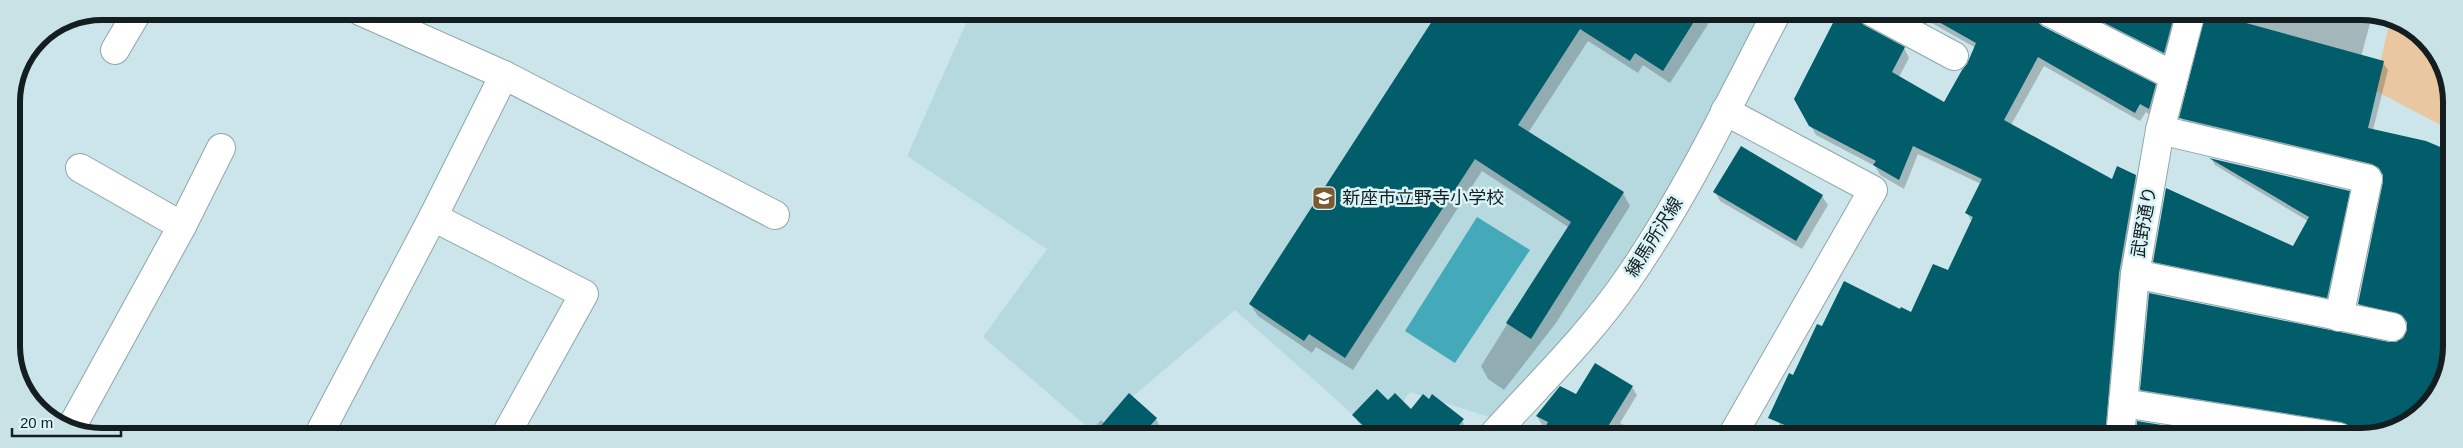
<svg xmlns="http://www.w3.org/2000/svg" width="2463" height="448" viewBox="0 0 2463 448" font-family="Helvetica,'Noto Sans JP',sans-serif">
<rect width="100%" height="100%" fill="#cce5ea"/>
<path fill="#b6d9df" d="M971,12H1779L1656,239L1502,421L1410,392L1377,436L1235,310L1092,431L983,337L1047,249L907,156Z"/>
<path fill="#e9c8a1" d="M2390,20L2421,34L2450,84V130L2374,90Z"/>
<path fill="#44a9b9" d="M1477,217L1530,250L1455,363L1405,331Z"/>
<g fill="#0003">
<path d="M1440,12H1716L1670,83L1643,65L1638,73L1588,41L1528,133L1623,193L1630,206L1556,323L1504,390L1488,379L1481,366L1568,227L1482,171L1353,370L1316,347L1312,353L1258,316L1250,304Z"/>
<path d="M1841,12H1865L1861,24L1904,48L1909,58L1899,77L1944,104L1969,64L1976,48L1928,21L1924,28L1894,12H2042L2039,25L2155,85L2160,95L2154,118L2146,112L2140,121L2044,66L2011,125L2112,181L2135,176L2141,185L2111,427L2095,436H2083L2061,426L2056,436H1796L1784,431L1786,436H1774L1823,326L1901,311L1912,313L1948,272L1972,222L1967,213L1981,184L1918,154L1904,189L1880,175L1875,166L1816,135L1795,99Z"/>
<path d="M2072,12H2174L2180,21L2169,62Z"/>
<path d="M2212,12H2373L2361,57L2383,63L2388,70L2373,130L2426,142L2450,153L2451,358L2421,414L2367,437H2355L2354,432L2347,429L2146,397L2141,390L2398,343L2405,338L2409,330L2408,323L2364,312L2359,304L2384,175L2377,171L2185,125L2181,117Z"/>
<path d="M2212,160L2349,192L2353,199L2331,304L2158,269L2154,262L2294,248L2308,221L2215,165Z"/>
<path d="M1715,192L1822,196L1828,205L1802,249L1720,201Z"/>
<path d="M1632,387L1637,395L1620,423L1646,436H1543L1547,427L1542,425L1537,416L1577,395Z"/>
<path d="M1388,402L1411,410L1460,418L1464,424L1454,436H1374L1358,422L1354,415Z"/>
<path d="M1156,419L1161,428L1154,436H1087L1101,420L1105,423Z"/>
<path d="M2138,422L2227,437H2135Z"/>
</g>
<g fill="#005d69">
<path d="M1438,12H1700L1663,71L1635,53L1630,61L1580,29L1518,125L1624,192L1531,339L1506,323L1571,222L1475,159L1345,358L1309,334L1304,341L1249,304Z"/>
<path d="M1842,12H1856L1859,20L1864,25L1905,47L1892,72L1944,102L1962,70L1967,64L1976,43L1923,13L1919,20L1905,12H2034L2036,20L2042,26L2156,84L2149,109L2140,104L2135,113L2038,57L2004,120L2112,179L2117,166L2136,175L2119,273L2105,436H1811L1768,418L1789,373L1793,375L1817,324L1822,326L1844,281L1900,309L1901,307L1911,312L1933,264L1948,270L1973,217L1965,213L1982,179L1913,146L1899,180L1873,165L1876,161L1809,126L1794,99L1836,17Z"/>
<path d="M2083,12H2175L2164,53Z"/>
<path d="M2206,12L2384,61L2368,128L2426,141L2450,151L2451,337L2446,368L2421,414L2376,431L2350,426L2341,422L2140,390L2149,293L2389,342H2396L2403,338L2407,330V322L2402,315L2358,304L2383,182V175L2379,168L2372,164L2179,118Z"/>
<path d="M1741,146L1823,195L1796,241L1713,192Z"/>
<path d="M2209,158L2350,191L2327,298L2153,262L2166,188L2293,246L2309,217Z"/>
<path d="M1595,363L1633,386L1602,436H1541L1548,422L1536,416L1560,386L1576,394Z"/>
<path d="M1377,389L1388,400L1395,393L1411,409L1423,394L1429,399L1432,394L1464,419L1450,436H1374L1352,415Z"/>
<path d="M1129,393L1157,418L1141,436H1092Z"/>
<path d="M2137,421L2236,437L2136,436Z"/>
</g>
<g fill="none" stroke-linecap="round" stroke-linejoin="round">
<g stroke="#8da6aa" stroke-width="30">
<g id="minor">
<path d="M360,11L504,75L775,215"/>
<path d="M1872,12L1954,56"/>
<path d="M2049,12L2174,76"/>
<path d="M115,50L138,11"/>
<path d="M1725,111L1873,190L1732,436"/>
<path d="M2160,130L2368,179L2339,317"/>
<path d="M80,168L182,226"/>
<path d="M433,217L584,294L505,436"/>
<path d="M2135,274L2392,327"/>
<path d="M2123,403L2339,437"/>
<path d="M71,428L182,226L221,148"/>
<path d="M318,436L433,217L504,75"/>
<path d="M2120,437L2135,274L2160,130L2191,12"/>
</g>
</g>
<g stroke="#8da6aa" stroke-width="30">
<path id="major" d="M1492,436C1538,385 1589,336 1628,279C1686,195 1730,102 1777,12"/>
</g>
<use href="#minor" stroke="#fff" stroke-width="28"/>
<use href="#major" stroke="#fff" stroke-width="28"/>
</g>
<defs>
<g id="school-square" transform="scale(1.25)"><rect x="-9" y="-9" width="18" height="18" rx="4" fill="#7c5b32" stroke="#d9f3f7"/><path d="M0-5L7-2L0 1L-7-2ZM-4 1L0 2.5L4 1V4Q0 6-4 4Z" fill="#fff"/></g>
</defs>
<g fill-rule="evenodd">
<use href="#school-square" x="1324" y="198"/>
</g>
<g text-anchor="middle" stroke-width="5" stroke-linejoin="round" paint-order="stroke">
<g font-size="18" fill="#141d1f" stroke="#d9f3f7" text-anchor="start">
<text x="1342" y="204">新座市立野寺小学校</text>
</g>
<g font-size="18" fill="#141d1f" stroke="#d9f3f7">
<text transform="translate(2144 222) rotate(-80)" y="6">武野通り</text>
<text transform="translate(1654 237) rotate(-58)" y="6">練馬所沢線</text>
</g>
</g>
<path d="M0 0H2463V448H0ZM102 20H2361A82 82 0 0 1 2443 102V346A82 82 0 0 1 2361 428H102A82 82 0 0 1 20 346V102A82 82 0 0 1 102 20Z" fill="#c9e2e6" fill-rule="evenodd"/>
<path fill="none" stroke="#141d1f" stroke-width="6" d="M102 20H2361A82 82 0 0 1 2443 102V346A82 82 0 0 1 2361 428H102A82 82 0 0 1 20 346V102A82 82 0 0 1 102 20Z"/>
<path d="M12 428v8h109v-8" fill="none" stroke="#141d1f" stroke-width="2.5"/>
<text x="20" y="428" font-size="15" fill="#141d1f" stroke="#d9f3f7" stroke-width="4" paint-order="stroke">20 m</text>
</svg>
